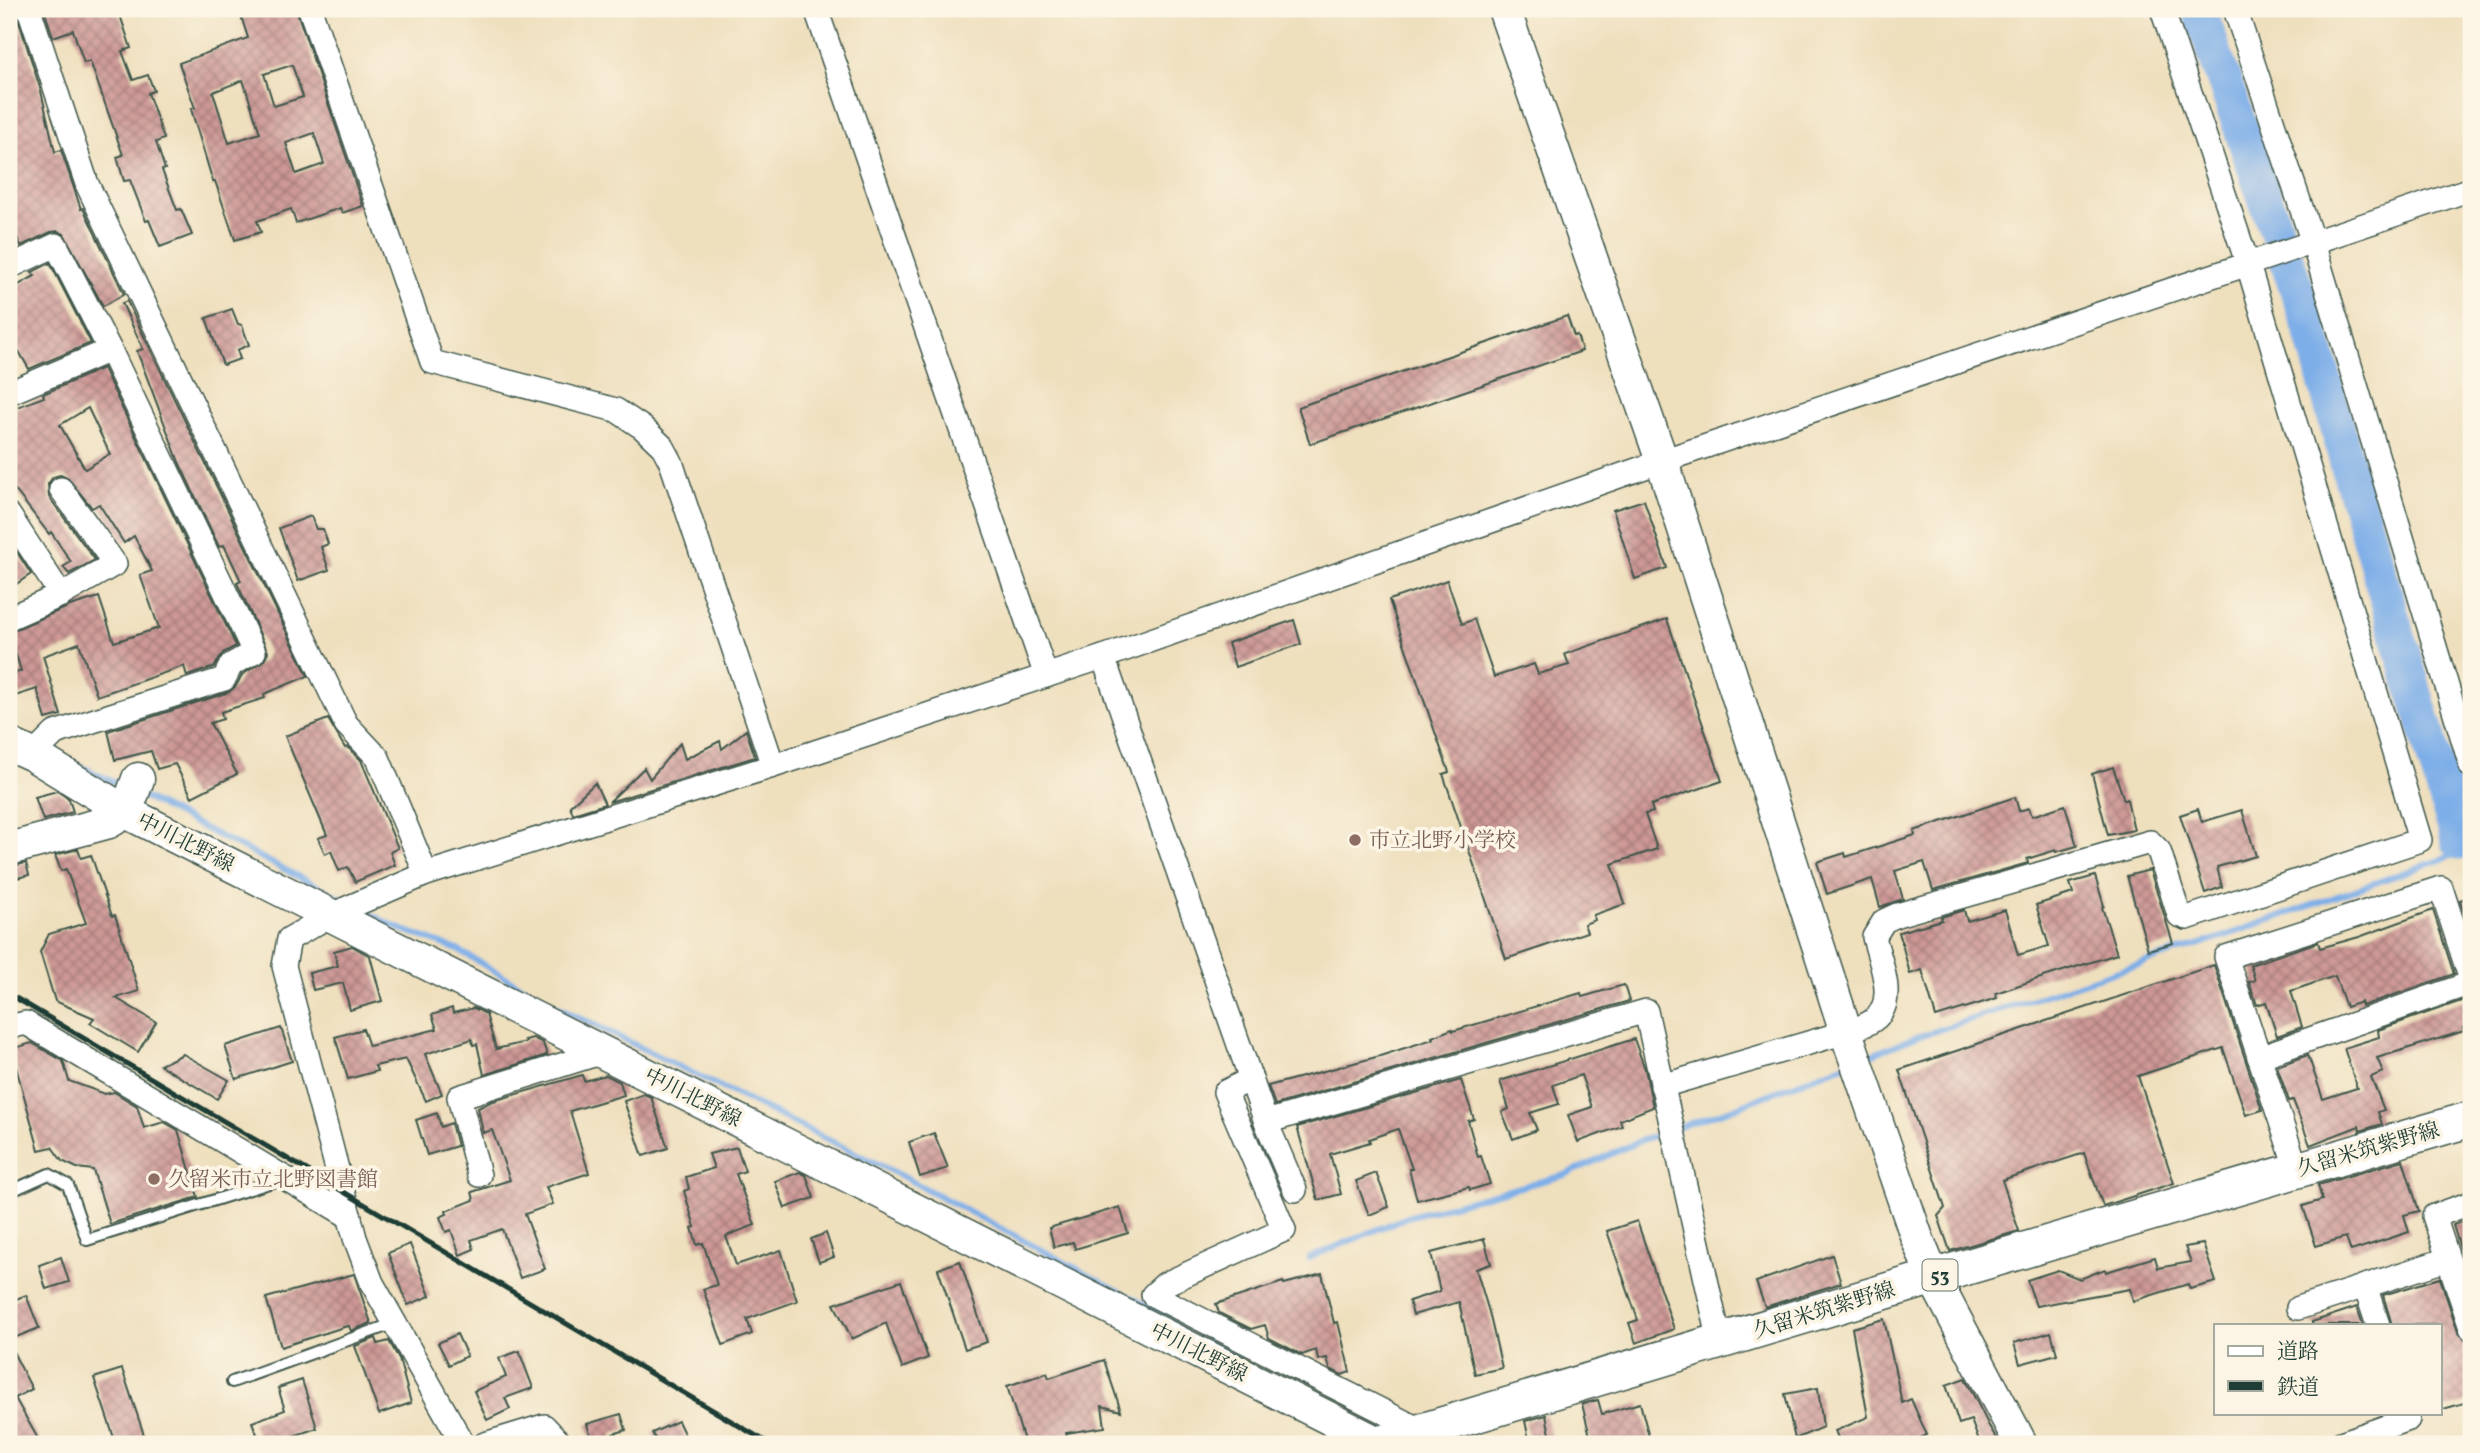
<svg xmlns="http://www.w3.org/2000/svg" width="2480" height="1453" viewBox="0 0 2480 1453" font-family="Vollkorn,'Noto Serif JP',serif">
<defs>
<pattern id="building-cross-hatch" width="8" height="8" patternUnits="userSpaceOnUse" patternTransform="scale(1.75)"><rect width="8" height="8" fill="#cd9896"/><path d="M0 0l8 8M0 8l8-8" fill="none" stroke="#a67d7b"/></pattern>
</defs>
<rect width="100%" height="100%" fill="#fcf5e5"/>
<filter id="ink" filterUnits="userSpaceOnUse"><feTurbulence type="fractalNoise" baseFrequency=".0143" numOctaves="2"/><feDisplacementMap in="SourceGraphic" scale="14" xChannelSelector="R" yChannelSelector="G"/><feConvolveMatrix kernelMatrix="1 2 1 2 8 2 1 2 1" color-interpolation-filters="sRGB"/></filter>
<filter id="wash" filterUnits="userSpaceOnUse"><feTurbulence type="fractalNoise" baseFrequency=".00686" numOctaves="4" result="noise"/><feDisplacementMap in="SourceGraphic" scale="28" xChannelSelector="R" yChannelSelector="G"/><feGaussianBlur stdDeviation="1.57" result="paint"/><feColorMatrix in="noise" values="0 0 0 0 0 0 0 0 0 0 0 0 0 0 0 0 0 1.4 0 .05"/><feComposite in="paint" operator="in"/></filter>
<g filter="url(#wash)">
<rect width="100%" height="100%" fill="#eedfbd"/>
<g fill="none" stroke-linecap="round" stroke-linejoin="round">
<g stroke="#7daee8" stroke-width="6">
<path d="M78,765L125,788"/>
<path d="M141,796L346,901"/>
<path d="M362,910L393,926L458,950L552,1004L900,1175L1241,1356"/>
<path d="M1866,1057L1911,1039L2219,938L2451,856L2459,842"/>
<path d="M1309,1258L1407,1217L1565,1175L1642,1140L1734,1108L1849,1063"/>
</g>
<path stroke="#7daee8" stroke-width="35" d="M2199,9L2311,330L2350,474L2459,842L2471,837"/>
</g>
<g id="blocks">
<g fill="url(#building-cross-hatch)" fill-rule="evenodd">
<path d="M9,9H15L41,91L55,152L61,150L81,209L83,208L124,294L103,306L64,234L58,231L51,232L21,246L9,220Z"/>
<path d="M44,9H118L131,48L122,51L133,80L148,75L154,91L148,93L164,139L156,142L165,169L162,170L177,210L181,209L192,235L160,247L149,220L146,221L130,180L124,181L117,157L123,155L90,61L84,63L73,30L53,37Z"/>
<path d="M265,9H296L363,206L342,213L340,208L296,223L291,209L257,221L261,232L235,240L215,181L213,182L191,109L195,108L179,63L248,38L241,16ZM292,65L303,97L274,106L264,74ZM243,80L260,133L229,143L213,92ZM314,133L324,164L296,174L286,143Z"/>
<path d="M50,263L91,343L29,369L13,341L9,344V290L35,276L32,272Z"/>
<path d="M127,301L308,676L264,694L265,698L221,712L223,719L210,723L237,774L192,797L175,764L157,769L151,751L115,760L108,731L229,692L236,686L242,675L265,660L268,652L237,583L241,581L234,566L224,545L219,547L179,462L137,351L143,349L122,303Z"/>
<path d="M232,309L238,324L242,325L249,345L237,350L240,359L223,365L206,318Z"/>
<path d="M1567,316L1574,336L1577,335L1582,351L1310,444L1298,407Z"/>
<path d="M103,368L236,646L223,653L214,667L187,676L184,666L97,696L79,643L43,656L61,715L46,719L37,689L9,698V676L21,671L9,632L70,606L99,597L114,642L159,628L140,575L152,571L134,536L124,543L99,504L92,508L67,477L60,475L53,477L48,484L49,497L95,560L69,574L63,567L71,562L51,532L49,534L9,482V410L44,397L43,394ZM88,408L110,454L85,469L60,425Z"/>
<path d="M1644,500L1667,568L1635,579L1613,510Z"/>
<path d="M311,516L316,529H323L328,544L321,547L329,570L298,581L279,528Z"/>
<path d="M9,540L31,574L9,589Z"/>
<path d="M1447,580L1462,624L1474,619L1494,677L1534,664L1538,674L1569,665L1565,654L1667,619L1722,781L1651,805L1653,812L1645,814L1657,849L1612,864L1625,904L1593,915L1595,920L1584,924L1587,932L1506,959L1443,774L1449,772L1389,600Z"/>
<path d="M1294,620L1301,644L1235,667L1228,643Z"/>
<path d="M328,719L345,748L348,747L361,760L398,848L390,852L395,865L355,882L348,867L339,871L331,851L325,854L318,838L327,835L285,736Z"/>
<path d="M746,730L755,757L609,802L644,768L650,779L680,743L685,759L720,741L722,749Z"/>
<path d="M2113,767L2124,800L2127,799L2134,830L2108,835L2092,774Z"/>
<path d="M595,783L605,804L573,814L570,806Z"/>
<path d="M57,791L69,799L73,812L43,820L35,797Z"/>
<path d="M2015,797L2019,811L2029,808L2032,816L2065,805L2077,846L2056,852V850L2027,859L2028,863L1933,890L1924,862L1895,871L1903,899L1880,907L1872,879L1827,894L1817,862L1845,853L1846,857L1915,835L1914,831Z"/>
<path d="M2198,809L2202,822L2242,810L2256,856L2217,867L2222,887L2205,893L2180,815Z"/>
<path d="M78,849L81,858L91,855L112,916L115,915L139,991L116,998L156,1022L138,1052L90,1023L94,1018L55,1001L40,952L49,934L86,923L66,869L61,871L55,855Z"/>
<path d="M26,863L29,875L9,880V867Z"/>
<path d="M2150,870L2173,943L2148,950L2127,876Z"/>
<path d="M2095,876L2104,906L2102,907L2117,954L2031,981L1996,993L1997,998L1936,1017L1922,970L1910,974L1899,932L1942,920L1941,917L1964,910L1967,921L2005,910L2018,955L2049,946L2036,905L2073,893L2070,883Z"/>
<path d="M2471,896V931H2470L2460,900Z"/>
<path d="M2433,910L2454,974L2362,1006L2361,1002L2346,1007L2335,976L2291,991L2302,1027L2277,1036L2266,1002L2257,1005L2249,982L2255,980L2250,965L2318,942L2320,948L2359,937Z"/>
<path d="M352,946L370,956L382,1001L350,1010L343,983L313,990L309,973L338,966L334,951Z"/>
<path d="M2214,965L2262,1110L2246,1115L2223,1048L2138,1076L2174,1183L2103,1206L2084,1153L2002,1180L2019,1231L1950,1251L1938,1216L1945,1208L1899,1070Z"/>
<path d="M1624,985L1629,1001L1275,1105L1268,1086L1380,1056L1433,1039L1432,1037L1452,1029L1453,1031L1581,993L1582,997Z"/>
<path d="M2467,999L2471,1010V1026L2463,1028L2464,1031L2377,1058L2383,1072L2371,1077L2384,1110L2378,1112L2382,1124L2360,1131L2359,1126L2310,1145L2293,1100L2289,1101L2277,1066L2308,1055L2323,1099L2357,1088L2344,1048L2379,1037L2378,1030Z"/>
<path d="M452,1008L453,1013L474,1008L486,1014L496,1049L526,1042L525,1040L533,1038L543,1043L547,1055L484,1075L477,1044L473,1045L472,1039L425,1054L442,1094L426,1101L406,1059L375,1066L377,1071L348,1079L335,1037L363,1029L369,1046L437,1029L432,1015Z"/>
<path d="M281,1028L292,1061L236,1079L225,1046Z"/>
<path d="M1634,1039L1645,1069L1653,1107L1620,1120L1622,1126L1578,1142L1568,1115L1592,1107L1581,1075L1553,1085L1559,1104L1530,1113L1537,1130L1513,1139L1502,1112L1509,1109L1500,1081Z"/>
<path d="M32,1043L63,1061L69,1081L105,1094L114,1092L137,1106L144,1128L164,1122L178,1130L198,1197L110,1224L93,1170L77,1168L62,1161L52,1147L39,1150L11,1049Z"/>
<path d="M183,1054L229,1080L217,1099L160,1065Z"/>
<path d="M582,1075L584,1081L606,1075L620,1082L624,1095L570,1111L589,1173L546,1187L553,1204L525,1214L545,1269L520,1278L502,1229L471,1240L474,1249L460,1255L451,1230L446,1232L440,1217L447,1214L446,1211L474,1200L472,1192L510,1180L492,1130L483,1133L478,1108L490,1102Z"/>
<path d="M1461,1080L1474,1119L1468,1121L1478,1157L1481,1156L1490,1184L1470,1190L1469,1187L1417,1200L1409,1169H1412L1398,1129L1369,1139L1370,1142L1330,1154L1341,1194L1318,1200L1297,1127Z"/>
<path d="M644,1094L651,1097L668,1148L643,1156L624,1101Z"/>
<path d="M437,1113L441,1127L451,1123L457,1146L427,1155L416,1120Z"/>
<path d="M934,1133L948,1168L920,1177L909,1142Z"/>
<path d="M737,1147L745,1171L736,1174L755,1225L726,1236L736,1265L781,1250L797,1301L747,1319L752,1334L723,1345L703,1289L717,1285L703,1243L697,1245L692,1228L695,1227L684,1191L689,1189L686,1177L714,1168L709,1154Z"/>
<path d="M2403,1160L2419,1211L2404,1215L2409,1232L2351,1251L2346,1237L2316,1246L2303,1206L2322,1200L2318,1185Z"/>
<path d="M800,1172L806,1175L814,1198L785,1208L775,1181Z"/>
<path d="M1376,1173L1389,1207L1369,1215L1356,1181Z"/>
<path d="M1120,1207L1128,1233L1075,1249L1073,1242L1054,1247L1049,1228Z"/>
<path d="M2471,1218V1284L2453,1225Z"/>
<path d="M1637,1221L1674,1329L1636,1343L1629,1323L1638,1320L1607,1231Z"/>
<path d="M826,1233L834,1257L819,1262L811,1239Z"/>
<path d="M1484,1239L1491,1264L1476,1269L1489,1312L1502,1368L1475,1374L1459,1302L1413,1315L1409,1301L1440,1291L1431,1253Z"/>
<path d="M410,1244L430,1296L408,1305L388,1253Z"/>
<path d="M2203,1244L2216,1282L2190,1289L2188,1284L2133,1301L2130,1289L2036,1306L2027,1280L2058,1270L2080,1279L2105,1269L2106,1272L2155,1257L2158,1268L2191,1262L2185,1247Z"/>
<path d="M1832,1255L1841,1283L1765,1307L1756,1282Z"/>
<path d="M61,1257L69,1282L46,1289L39,1265Z"/>
<path d="M960,1261L987,1342L965,1349L938,1269Z"/>
<path d="M354,1274L371,1323L351,1331L349,1326L344,1327L281,1347L266,1298Z"/>
<path d="M1322,1274L1334,1323L1338,1322L1350,1372L1342,1375L1330,1369L1327,1358L1318,1360L1316,1350L1302,1355L1269,1338L1265,1325L1251,1329L1219,1313L1216,1304L1283,1282L1284,1284Z"/>
<path d="M2440,1278L2458,1332L2471,1345V1401L2440,1410V1325H2392L2383,1295Z"/>
<path d="M901,1281L928,1358L902,1368L886,1323L852,1339L834,1304Z"/>
<path d="M26,1295L39,1328L9,1340V1302Z"/>
<path d="M2357,1307L2363,1325H2312V1322Z"/>
<path d="M1884,1319L1902,1403L1911,1399L1927,1435L1907,1444H1841L1835,1431L1868,1417L1852,1328Z"/>
<path d="M2051,1332L2057,1354L2020,1364L2014,1343Z"/>
<path d="M457,1334L467,1356L449,1365L438,1343Z"/>
<path d="M376,1338L378,1344L389,1341L399,1359L411,1403L379,1414L355,1346Z"/>
<path d="M9,1344L32,1389L15,1398L41,1444H9Z"/>
<path d="M519,1351L533,1388L505,1398L510,1409L487,1420L474,1391L506,1377L499,1358Z"/>
<path d="M1104,1360L1121,1411L1102,1406L1105,1427L1066,1433L1069,1444H1025L1007,1386L1047,1373L1049,1378Z"/>
<path d="M122,1369L147,1444H116L94,1378Z"/>
<path d="M1965,1378L1989,1426L2000,1444H1980L1971,1420L1959,1424L1946,1385Z"/>
<path d="M302,1380L317,1428L284,1439L286,1444H261L252,1422L285,1410L278,1388Z"/>
<path d="M1818,1388L1823,1427L1795,1439L1785,1394Z"/>
<path d="M1598,1400L1602,1414L1640,1403L1651,1444H1592L1582,1404Z"/>
<path d="M621,1414L626,1430L613,1434L616,1444H593L587,1424Z"/>
<path d="M1546,1415L1552,1444H1530L1525,1421Z"/>
<path d="M678,1421L689,1444H658L652,1433Z"/>
</g>
</g>
</g>
<g filter="url(#ink)">
<use href="#blocks" fill-opacity="0" stroke="#3e5549" stroke-width="2"/>
<g fill="none" stroke-linecap="round" stroke-linejoin="round">
<g stroke="#3e5549" stroke-width="14">
<g id="lane">
<path d="M9,1192L49,1174L68,1185L87,1240L282,1179"/>
<path d="M232,1382L395,1323"/>
</g>
</g>
<g stroke="#3e5549" stroke-width="26">
<g id="street">
<path d="M29,9L87,184L346,724L378,758L426,874"/>
<path d="M310,9L432,362L616,410L643,428L663,447L671,462L773,766"/>
<path d="M816,9L1046,676"/>
<path d="M2235,9L2313,243L2471,766"/>
<path d="M9,267L56,245L110,350L254,652L231,665L224,679L55,733L33,755"/>
<path d="M9,393L110,350"/>
<path d="M9,515L61,595"/>
<path d="M9,618L61,595L115,564L61,489"/>
<path d="M1103,657L1266,1122L1295,1190"/>
<path d="M9,1027L26,1023L350,1217"/>
<path d="M2259,1057L2471,983"/>
<path d="M1251,1079L1225,1092L1284,1230L1165,1284L1153,1295L1422,1431"/>
<path d="M1662,1086L1846,1032C1855,1029 1865,1026 1872,1021C1899,1004 1880,962 1874,937L1884,921L1897,915L2150,842L2159,851L2179,915L2187,918L2420,840L2248,265L2162,9"/>
<path d="M1266,1122L1646,1011L1720,1342"/>
<path d="M2297,1170L2226,957L2441,888L2471,980"/>
<path d="M479,1175L459,1097L603,1052"/>
<path d="M2471,1203L2434,1216L2471,1328"/>
<path d="M2365,1286L2378,1325"/>
<path d="M2298,1308L2448,1259"/>
<path d="M2341,1443L2408,1419L2406,1413"/>
<path d="M463,1444L372,1283L355,1238L284,966L289,939L331,915L426,874L773,766L1103,657L1662,461L2471,189"/>
<path d="M485,1444L544,1426L561,1444"/>
</g>
</g>
<g stroke="#3e5549" stroke-width="35">
<g id="secondary">
<path d="M1504,9L1662,461L1846,1032L1917,1238L1933,1277L2021,1444"/>
<path d="M9,744L33,755L126,812L1380,1444"/>
<path d="M9,849L109,822L126,812L138,779"/>
</g>
</g>
<g stroke="#3e5549" stroke-width="38">
<path id="primary" d="M1379,1444L1933,1277L2471,1119"/>
</g>
<use href="#lane" stroke="#fff" stroke-width="10"/>
<use href="#street" stroke="#fff" stroke-width="23"/>
<use href="#secondary" stroke="#fff" stroke-width="32"/>
<use href="#primary" stroke="#fff" stroke-width="35"/>
<path stroke="#1f3d34" stroke-width="5" d="M9,994L770,1444"/>
</g>
</g>
<g fill="#8d6e63" stroke="#fcf5e5" stroke-width="2.5">
<circle cx="1355" cy="840" r="7"/>
<circle cx="154" cy="1179" r="7"/>
</g>
<g text-anchor="middle" stroke-width="7" stroke-linejoin="round" paint-order="stroke">
<rect fill="#fcf5e5" stroke="#617469" stroke-width="2" x="1922.5" y="1259.5" width="35" height="31" rx="5"/>
<g font-size="19" font-weight="bold" fill="#1f3d34">
<text x="1940" y="1282">53</text>
</g>
<g font-size="21" fill="#785e54" stroke="#fcf5e5" text-anchor="start">
<text x="1369" y="847">市立北野小学校</text>
<text x="168" y="1186">久留米市立北野図書館</text>
</g>
<g font-size="21" fill="#1f3d34" stroke="#fcf5e5">
<text transform="translate(186 842) rotate(27)" y="7">中川北野線</text>
<text transform="translate(693 1097) rotate(27)" y="7">中川北野線</text>
<text transform="translate(2368 1149) rotate(-16)" y="7">久留米筑紫野線</text>
<text transform="translate(1824 1310) rotate(-17)" y="7">久留米筑紫野線</text>
<text transform="translate(1199 1352) rotate(27)" y="7">中川北野線</text>
</g>
</g>
<rect width="2480" height="1453" fill="none" stroke="#fcf5e5" stroke-width="35"/>
<rect x="2214" y="1324" width="228" height="91" fill="#fcf5e5" stroke="#a4ab9e" stroke-width="2"/>
<rect x="2228" y="1346" width="35" height="10" fill="#ffffff" stroke="#a4ab9e" stroke-width="2"/>
<text x="2277" y="1358" font-size="21" fill="#1f3d34">道路</text>
<rect x="2228" y="1381" width="35" height="10" fill="#1f3d34" stroke="#a4ab9e" stroke-width="2"/>
<text x="2277" y="1394" font-size="21" fill="#1f3d34">鉄道</text>
</svg>
